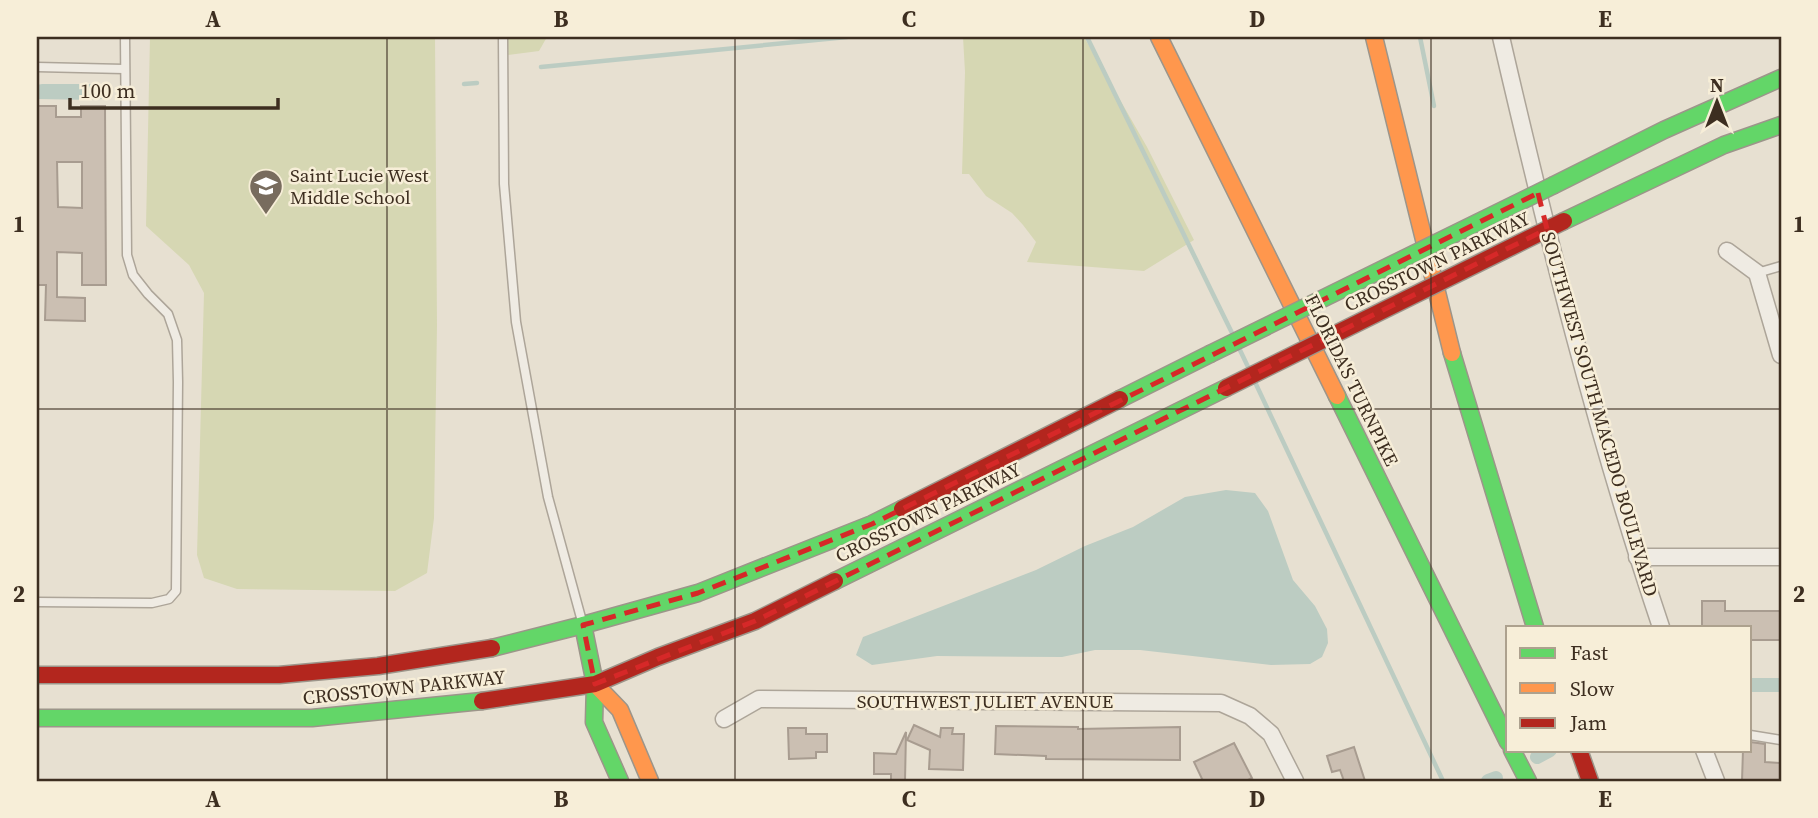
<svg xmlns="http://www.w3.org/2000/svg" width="1818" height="818" viewBox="0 0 1818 818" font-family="'Source Serif 4',serif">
<rect width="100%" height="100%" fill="#e7e0d1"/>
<g fill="#d6d7b3">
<path d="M150,37H435L437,325L434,518L427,573L395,591L237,589L204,578L197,555L204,293L189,265L146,226Z"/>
<path d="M500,37H547L539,51L500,56Z"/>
<path d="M963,37H1084L1147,147L1194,240L1144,271L1027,262L1036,242L1023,225L1012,213L986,196L969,174H962L965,72Z"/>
</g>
<g fill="#bcccc2">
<path d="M42,84H97L105,87L110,94L108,98L94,100L37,99V85Z"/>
<path d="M1226,490L1255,493L1268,511L1293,580L1315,606L1327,629L1328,643L1322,657L1310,664L1271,665L1140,650H1095L1062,657L937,656L872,665L856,655L863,637L1036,570L1085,546L1133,527L1185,497Z"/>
</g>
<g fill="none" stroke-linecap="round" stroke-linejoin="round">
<g stroke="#bcccc2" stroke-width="4.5">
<path d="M1087,37L1234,337"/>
<path d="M1420,37L1434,106"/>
<path d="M541,67L847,37"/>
<path d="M464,84L477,83"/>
<path d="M1239,348L1249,369"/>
<path d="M1254,380L1443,781"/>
</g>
<g stroke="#bcccc2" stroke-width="14">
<path d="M1750,685H1781"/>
<path d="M1537,757L1550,750"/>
<path d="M1488,781L1496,778"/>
</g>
</g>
<g fill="#cbbfb2" stroke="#a89c90" stroke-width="2" fill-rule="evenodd">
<path d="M37,106H56V117H81V106H105L106,285H82V253L57,252V297L85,298V321L45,320L46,285H37ZM57,162H82V208L58,207Z"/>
<path d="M1702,601H1725V611H1781V640H1750V627H1702Z"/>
<path d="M914,725L940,737L941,728H953L952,734H964L963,770L929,769L930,750L907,740Z"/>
<path d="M996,726L1078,727V729L1180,727V760L1046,759V756L995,754Z"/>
<path d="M788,728H806V734H827V752H816V758L789,759Z"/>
<path d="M906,732L905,781H891V774H874V753L896,754Z"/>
<path d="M1750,742L1765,744V762L1781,763V781H1742L1743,750H1750Z"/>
<path d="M1234,743L1252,778L1246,781H1203L1194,762Z"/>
<path d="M1354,747L1365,781H1344L1340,770L1332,772L1327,756Z"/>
</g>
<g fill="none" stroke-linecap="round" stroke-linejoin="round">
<g stroke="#ada599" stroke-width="11">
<g id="lane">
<path d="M503,37L504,184L516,322L548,497L583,625"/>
<path d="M37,67L124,69"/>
<path d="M1757,273L1781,266"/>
<path d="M37,602L152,603L169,599L176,591L178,382L177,340L168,314L148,294L133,275L127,255L125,37"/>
<path d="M1750,735L1781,740"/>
</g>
</g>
<g stroke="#ada599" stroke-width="19">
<g id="street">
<path d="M1501,37C1547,235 1596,434 1661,627"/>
<path d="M1727,251L1757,273L1781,355"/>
<path d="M1637,557H1781"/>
<path d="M724,719L759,699L1221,703L1250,716L1271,734L1295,781"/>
<path d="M1704,750L1716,781"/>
</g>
</g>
<g stroke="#9c958a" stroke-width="19">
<g id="fast">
<path d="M1554,185L1664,130L1781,78"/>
<path d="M1564,221L1724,145L1781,125"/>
<path d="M1452,353L1535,627"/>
<path d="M1337,396L1508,742"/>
<path d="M1120,399L1210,354"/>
<path d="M835,581L1226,388"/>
<path d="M583,625L595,684L594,722L620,781"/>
<path d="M492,648L583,625L698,593L872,524L902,509"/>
<path d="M37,718H312L482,701"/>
<path d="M1512,750L1528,781"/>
</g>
</g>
<g stroke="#9c958a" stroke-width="19">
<g id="slow">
<path d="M1159,37L1337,396"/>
<path d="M1374,37L1452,353"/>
<path d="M595,684L620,710L650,781"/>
</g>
</g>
<g stroke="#9c958a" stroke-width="19">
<g id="jam">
<path d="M902,509L1120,399"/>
<path d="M37,675H279L378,666L492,648"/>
<path d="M482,701L595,684L658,657L755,621L835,581"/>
<path d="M1579,750L1590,781"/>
</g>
</g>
<use href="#lane" stroke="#efebe3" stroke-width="8"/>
<use href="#street" stroke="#efebe3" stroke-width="16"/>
<use href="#fast" stroke="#63d668" stroke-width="16"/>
<use href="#slow" stroke="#ff974d" stroke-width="16"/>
<use href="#jam" stroke="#b3261e" stroke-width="16"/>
<g stroke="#9c958a" stroke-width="19" stroke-linecap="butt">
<path id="fast-bridge" d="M1210,354L1554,185"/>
</g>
<g stroke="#9c958a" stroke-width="19" stroke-linecap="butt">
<path id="jam-bridge" d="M1226,388L1564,221"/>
</g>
<use href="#fast-bridge" stroke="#63d668" stroke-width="16"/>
<use href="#jam-bridge" stroke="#b3261e" stroke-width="16"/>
</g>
<path fill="none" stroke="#d62828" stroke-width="5" stroke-dasharray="14 9" stroke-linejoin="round" d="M1538,193L1547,229L755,621L595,684L583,625L698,593L872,524Z"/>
<path fill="none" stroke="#3d2e20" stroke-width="2" stroke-opacity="0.55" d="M387,37V781M735,37V781M1083,37V781M1431,37V781M37,409H1781"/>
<defs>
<g id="school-pin" transform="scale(1.75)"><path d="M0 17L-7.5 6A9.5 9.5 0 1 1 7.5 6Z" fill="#786c5e" stroke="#f7eed8"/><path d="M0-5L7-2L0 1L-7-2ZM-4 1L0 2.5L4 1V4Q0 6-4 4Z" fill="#fff"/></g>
</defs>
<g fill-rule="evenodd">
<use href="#school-pin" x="266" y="186"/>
</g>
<g text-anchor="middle" stroke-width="5" stroke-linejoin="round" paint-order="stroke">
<g font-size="19" fill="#3d2e20" stroke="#f7eed8" text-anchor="start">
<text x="290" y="182">Saint Lucie West<tspan x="290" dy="22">Middle School</tspan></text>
</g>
<g font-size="19" fill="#3d2e20" stroke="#f7eed8">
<text transform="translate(1437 261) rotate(-26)" y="7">CROSSTOWN PARKWAY</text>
<text transform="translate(1352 380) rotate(64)" y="7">FLORIDA'S TURNPIKE</text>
<text transform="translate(1600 414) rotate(74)" y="7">SOUTHWEST SOUTH MACEDO BOULEVARD</text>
<text transform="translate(928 512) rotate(-26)" y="7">CROSSTOWN PARKWAY</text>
<text transform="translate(404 687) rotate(-6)" y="7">CROSSTOWN PARKWAY</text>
<text x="985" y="708">SOUTHWEST JULIET AVENUE</text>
</g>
</g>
<rect width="1818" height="818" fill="none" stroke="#f7eed8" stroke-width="77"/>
<rect x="1506" y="626" width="245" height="126" fill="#f7eed8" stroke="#ada18e" stroke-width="2"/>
<rect x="1520" y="648" width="35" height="10" fill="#63d668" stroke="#ada18e" stroke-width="2"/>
<text x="1570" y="660" font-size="21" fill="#3d2e20">Fast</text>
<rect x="1520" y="683" width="35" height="10" fill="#ff974d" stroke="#ada18e" stroke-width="2"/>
<text x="1570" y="696" font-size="21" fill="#3d2e20">Slow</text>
<rect x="1520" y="718" width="35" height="10" fill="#b3261e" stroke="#ada18e" stroke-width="2"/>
<text x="1570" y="730" font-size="21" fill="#3d2e20">Jam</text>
<g transform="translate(1717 102)" stroke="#f7eed8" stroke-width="5" paint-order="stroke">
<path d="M0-5L12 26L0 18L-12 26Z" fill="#3d2e20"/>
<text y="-10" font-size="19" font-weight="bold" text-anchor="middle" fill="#3d2e20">N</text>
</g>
<path d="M70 98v10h208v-10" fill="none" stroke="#3d2e20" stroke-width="3.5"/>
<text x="80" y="98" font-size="21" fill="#3d2e20" stroke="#f7eed8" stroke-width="5" paint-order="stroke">100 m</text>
<rect x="38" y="38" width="1742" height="742" fill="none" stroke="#3d2e20" stroke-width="2.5"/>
<g font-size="23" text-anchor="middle" font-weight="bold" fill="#3d2e20">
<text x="213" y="27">A</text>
<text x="561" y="27">B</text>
<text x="909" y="27">C</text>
<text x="1257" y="27">D</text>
<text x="1605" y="27">E</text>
<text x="19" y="232">1</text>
<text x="1799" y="232">1</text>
<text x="19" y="602">2</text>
<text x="1799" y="602">2</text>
<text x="213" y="807">A</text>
<text x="561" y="807">B</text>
<text x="909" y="807">C</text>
<text x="1257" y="807">D</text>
<text x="1605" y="807">E</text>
</g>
</svg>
